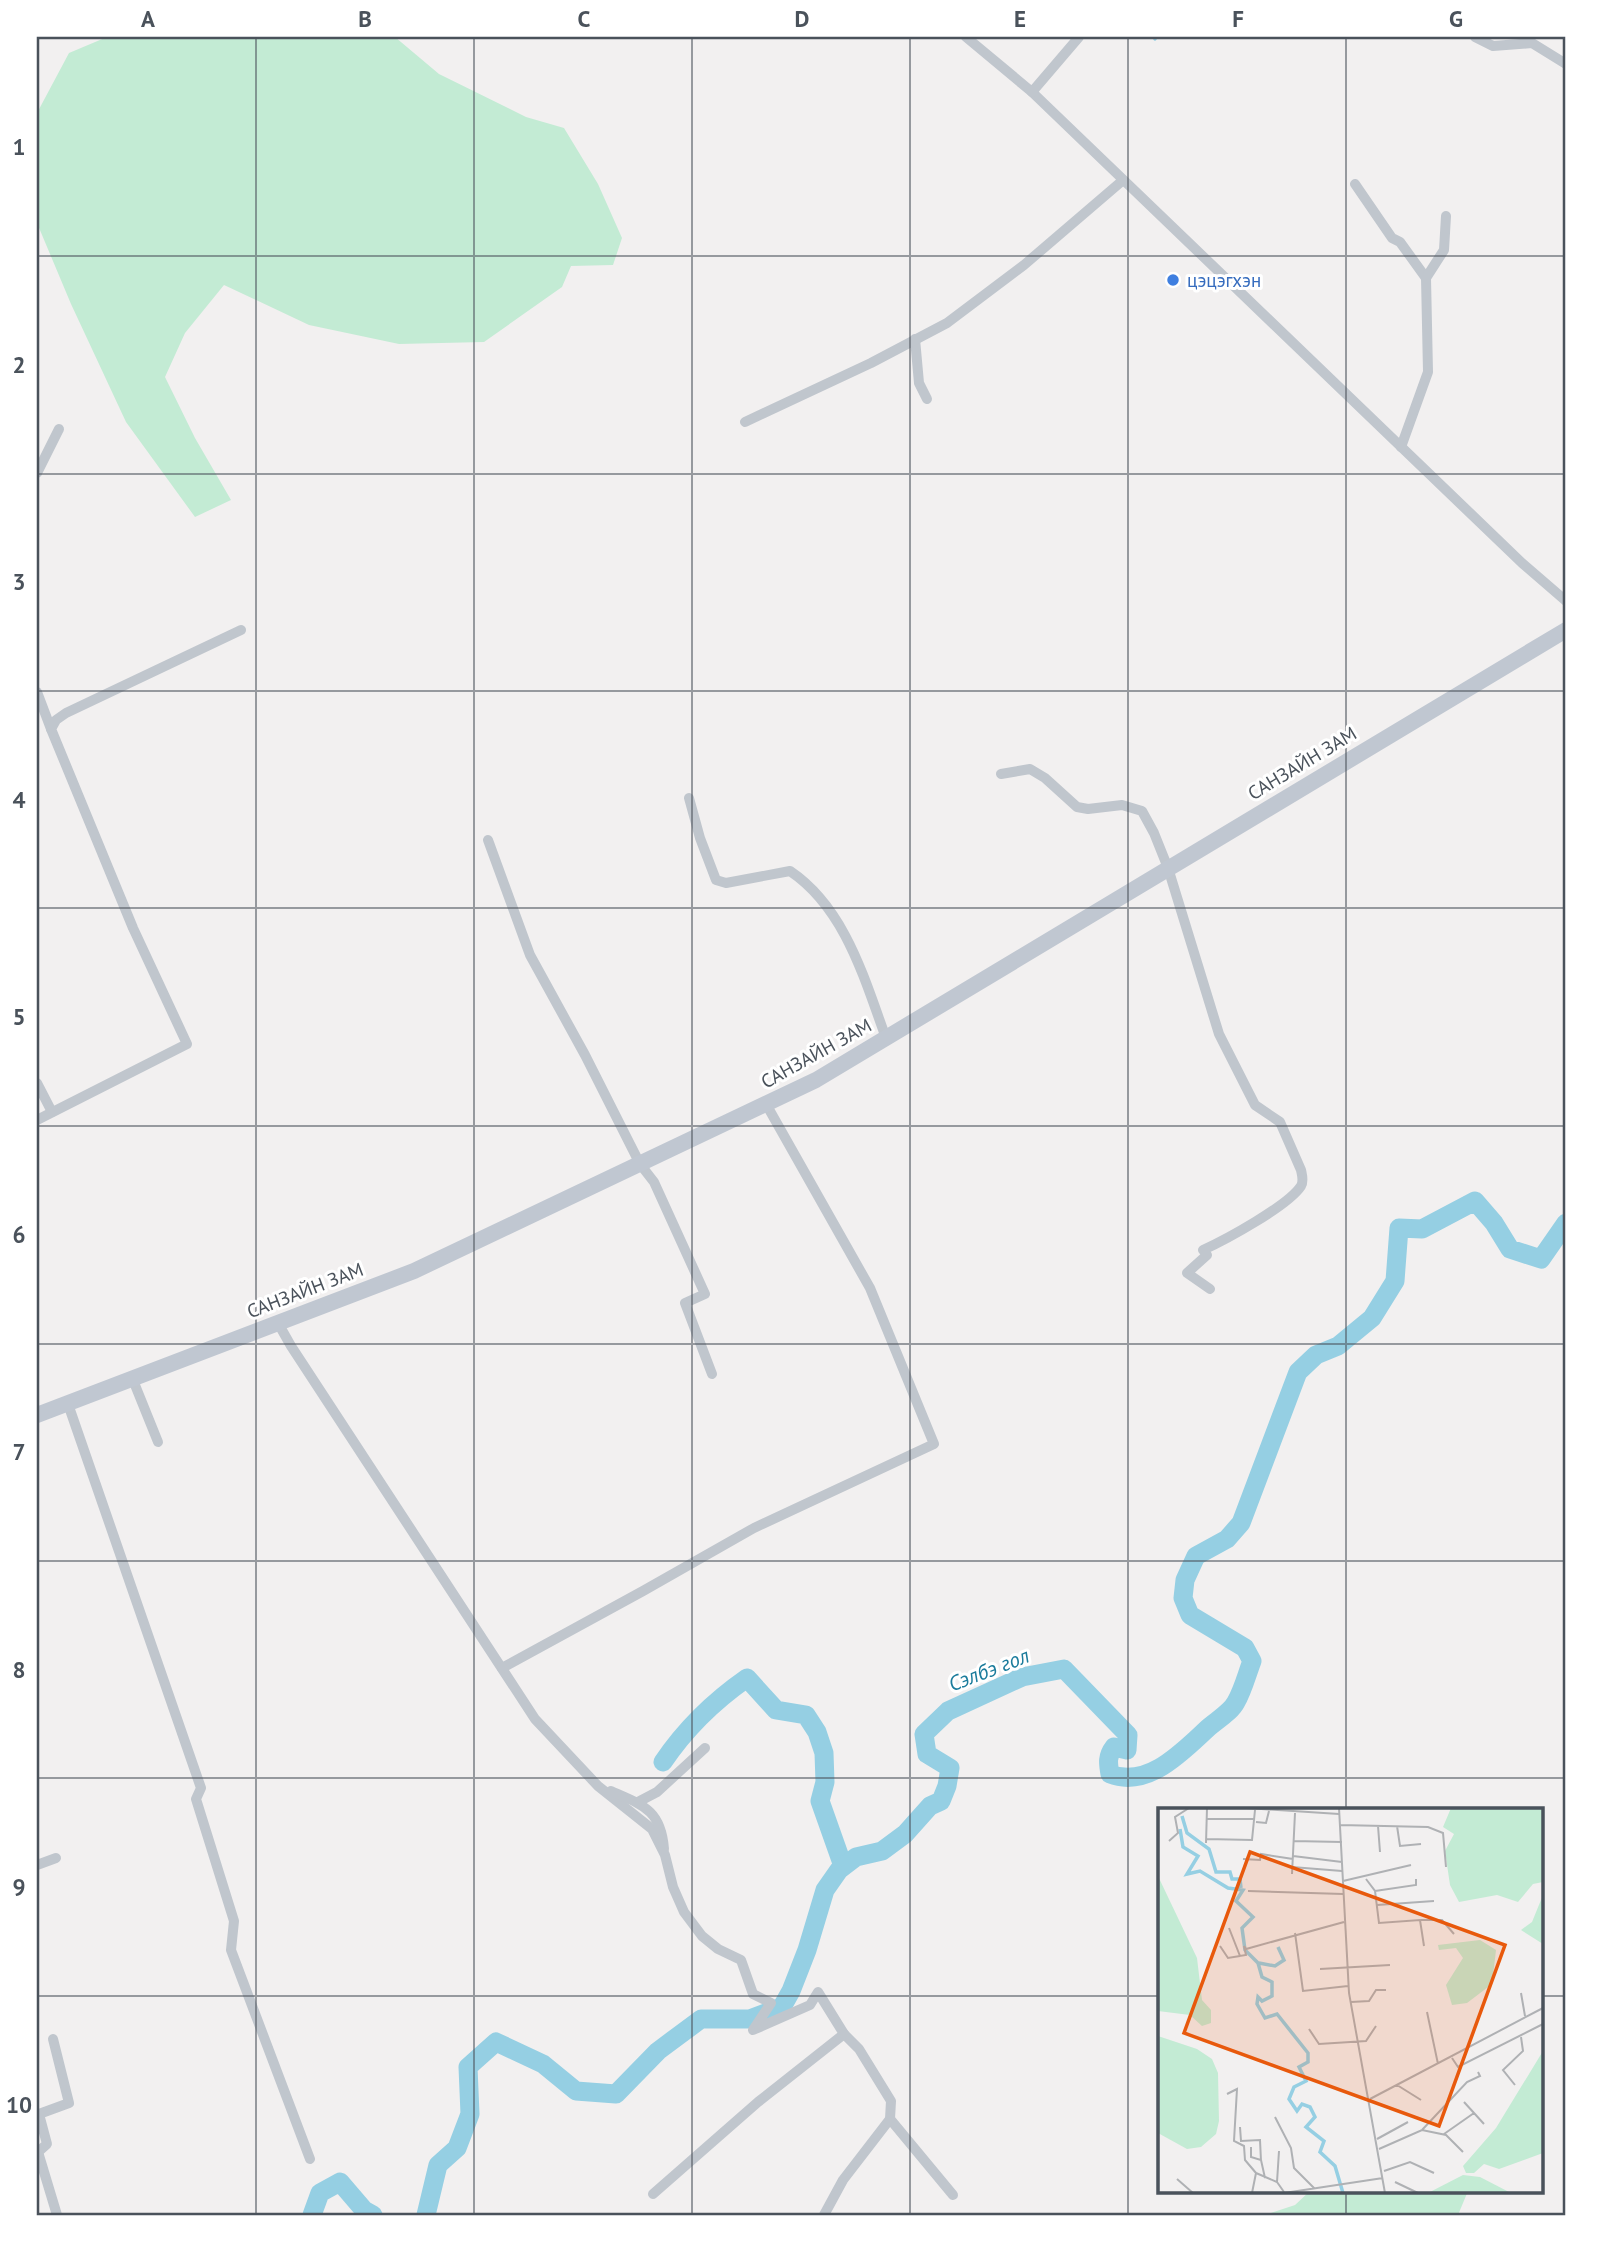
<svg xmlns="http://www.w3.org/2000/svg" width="1603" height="2252" viewBox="0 0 1603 2252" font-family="'PT Sans',sans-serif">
<rect width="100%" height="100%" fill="#f2f0f0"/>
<g fill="#c3ebd4">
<path d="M107,37H395L439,74L526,117L564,128L598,184L622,238L613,265L571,266L562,287L484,342L399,344L309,325L224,285L185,333L165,377L195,438L231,500L195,517L126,422L71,304L37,223V113L69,53Z"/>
<path d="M1310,2191H1468L1458,2215H1265L1295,2205Z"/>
</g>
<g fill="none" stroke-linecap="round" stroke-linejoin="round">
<path stroke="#95cfe3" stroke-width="3.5" d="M1154,37L1155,39"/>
<g stroke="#95cfe3" stroke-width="19">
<path d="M663,1762C686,1728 714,1701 747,1678L776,1710L806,1715L817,1732L824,1753L825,1782L820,1801L843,1866"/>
<path d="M312,2215L320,2193L340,2182L364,2210L373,2215"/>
<path d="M426,2215L438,2165L457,2148L470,2114L468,2067L496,2042L543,2064L576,2091L616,2094L658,2051L701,2019H750L782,2007L791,1991L807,1950L825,1890L839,1870L856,1857L882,1851L905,1834L930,1806L941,1801L947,1786L950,1768L927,1754L924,1734L948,1711L1022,1677L1064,1669L1128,1735L1127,1750L1114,1747C1107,1756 1108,1763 1110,1774C1148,1789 1183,1751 1208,1728C1217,1720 1231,1712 1236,1702C1243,1690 1247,1674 1252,1661L1245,1648L1190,1615L1183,1598L1185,1580L1196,1556L1227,1539L1241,1523L1298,1372L1316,1355L1338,1346L1372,1318L1395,1281L1399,1228L1422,1229L1475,1201L1494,1223L1510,1249L1541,1259L1566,1223"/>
</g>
<g stroke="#c0c6cd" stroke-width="10">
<path d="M966,37L1032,92L1522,563L1566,601"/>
<path d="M1475,37L1493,46L1532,43L1566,64"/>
<path d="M1032,92L1079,37"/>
<path d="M1355,184L1392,238L1400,242L1426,278"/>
<path d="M915,339L919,383L927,399"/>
<path d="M745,422L871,363L947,323L1024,265L1122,181"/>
<path d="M1401,447L1428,372L1426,278L1444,250L1446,216"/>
<path d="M37,473L59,429"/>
<path d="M37,692L51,729"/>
<path d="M1001,774L1030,769L1045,778L1077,807L1088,809L1122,805L1142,811L1154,833L1168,868L1219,1034L1255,1105L1280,1122L1301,1170C1302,1175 1304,1181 1301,1186C1288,1206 1225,1240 1203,1250L1207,1255L1187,1273L1210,1289"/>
<path d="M689,798L700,838L716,880L726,883L790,871C845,908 864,978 886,1038"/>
<path d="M488,840L530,955L585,1055L640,1164L654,1182L705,1294L685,1303L712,1374"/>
<path d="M37,1083L52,1112"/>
<path d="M37,1120L187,1044L133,928L51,729L56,720L66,713L241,630"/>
<path d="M278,1323L291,1346L535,1719L598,1786L652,1829L665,1855L673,1887L684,1912L702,1936L718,1949L741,1960L753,1994L771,2003L753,2030L810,2005L818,1992L844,2034L758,2102L653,2194"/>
<path d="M133,1380L158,1442"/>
<path d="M68,1404L201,1788L196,1799L234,1921L231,1950L310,2159"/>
<path d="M502,1668L643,1591L754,1528L934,1444L870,1288L766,1104"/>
<path d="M611,1791C643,1805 661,1810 664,1849"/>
<path d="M638,1802L657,1792L705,1748"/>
<path d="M37,1865L56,1858"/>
<path d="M890,2119L953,2195"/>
<path d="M37,2152H38L57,2215"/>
<path d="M38,2152L47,2144L39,2114L69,2103L53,2039"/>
<path d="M824,2215L843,2180L890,2119L891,2101L859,2049L844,2034"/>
</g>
<path stroke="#c0c7d1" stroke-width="16" d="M37,1415L414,1271L816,1080L1566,630"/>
</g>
<path fill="none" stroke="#4a525b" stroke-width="2" stroke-opacity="0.55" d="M256,37V2215M474,37V2215M692,37V2215M910,37V2215M1128,37V2215M1346,37V1809M37,256H1566M37,474H1566M37,691H1566M37,908H1566M37,1126H1566M37,1344H1566M37,1561H1566M37,1778H1566M37,1996H1160M1542,1996H1566M1346,2191V2215"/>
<circle fill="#3f7fe0" stroke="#fff" stroke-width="2.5" cx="1173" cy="280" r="7"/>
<g text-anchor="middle" stroke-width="6" stroke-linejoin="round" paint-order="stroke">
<g font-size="19" fill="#366cbe" stroke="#fff" text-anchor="start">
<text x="1187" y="287">цэцэгхэн</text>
</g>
<g font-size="19" fill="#4a525b" stroke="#fff">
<text transform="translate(1302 763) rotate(-31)" y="7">САНЗАЙН ЗАМ</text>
<text transform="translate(816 1053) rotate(-29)" y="7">САНЗАЙН ЗАМ</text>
<text transform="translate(305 1290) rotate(-21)" y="7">САНЗАЙН ЗАМ</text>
</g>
<g font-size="21" font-style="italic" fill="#1c7c9c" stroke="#fff">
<text transform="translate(989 1670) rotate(-21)" y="7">Сэлбэ гол</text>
</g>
</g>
<g transform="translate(1158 1808)">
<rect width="385" height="385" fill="#f2f0f0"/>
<path d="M293,0H385V74L375,76L360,94L339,87L301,94L292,77L287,43L296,26L285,19ZM0,68L39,150L44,192L53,202V215L44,218L32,207L0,203ZM385,87V136L363,122L374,114ZM322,132L338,142L334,176L309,195L294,197L288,177L305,150L298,140L281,142L280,137ZM0,228L39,241L54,251L60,265L61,313L58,326L43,339L29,341L0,325ZM385,243V345L341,361L326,356L316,365H308L305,358L338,320ZM305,367L322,369L353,385H270Z" fill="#c3ebd4"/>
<path fill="none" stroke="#95cfe3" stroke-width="3.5" d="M24,8L29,25L51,41L58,64H72L74,71H82L83,80M22,21L25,39L40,48L29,66L42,63L70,80L85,82L78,93L95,109L84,120L87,142L100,155L104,169L114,174V188L104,193L100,189L99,196L107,210L119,206L150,245V254L141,259L148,273L136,279L131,291L139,303L144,296L152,299L157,309L148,319L166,333L162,344L177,358L185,385M101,155L117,158L126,152L120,139"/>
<path fill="none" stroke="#afb1b4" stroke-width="2" d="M89,0L181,6M181,0L191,185L227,385M48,11H96M98,14L108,15L111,3M182,17L270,19L285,25L288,59M220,18L222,44M239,18L242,38L263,36M48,31L94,32L97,2M11,33L20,25L17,9L31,0M135,33L184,34M48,35L49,0M135,48L184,54M85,51L102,52L103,46L135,51M134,59L184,63M134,66L137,5M208,71L217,83L221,115L262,112L266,138M185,73L253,57M90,83L185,86M217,83L258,77V71M219,97L276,93M263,112H284L296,126M71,120L82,148L88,147L86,138L88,141L186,114M137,125L145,183L190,178M62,138L70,150L82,148M162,161L232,157M363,185L367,208M193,194L211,193L218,182H228M269,204L280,256M151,221L161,236L208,233L218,218M294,250L300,259L385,216M239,277L263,292M357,277L345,262L365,243L363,229M69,286L79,281L76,333L86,338L87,352L98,365M212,291L385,200M306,294L326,316M117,309L133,340L136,360L156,380M82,319L83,333L102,332L103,353M264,322L309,274L322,268L320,264M286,326L316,305M219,331L250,314M93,339V349L103,352L107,370M221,341L264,322L288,327L305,344M226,363L252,354L276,365M19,371L35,385M119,374L121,343M237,374L260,385M94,385L98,365L119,374L126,384M126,385L225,370"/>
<path fill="#e8590c" fill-opacity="0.15" stroke="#e8590c" stroke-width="3.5" d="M92,44L347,137L281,318L26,225Z"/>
<rect width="385" height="385" fill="none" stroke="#4a525b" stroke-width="3.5"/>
</g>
<rect width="1603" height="2252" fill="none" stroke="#ffffff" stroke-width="77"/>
<rect x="38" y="38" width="1526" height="2176" fill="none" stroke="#4a525b" stroke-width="2.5"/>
<g font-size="23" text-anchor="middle" font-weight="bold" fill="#4a525b">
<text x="148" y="27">A</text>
<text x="365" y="27">B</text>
<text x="584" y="27">C</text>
<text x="802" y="27">D</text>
<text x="1020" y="27">E</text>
<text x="1238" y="27">F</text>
<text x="1456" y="27">G</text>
<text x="19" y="155">1</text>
<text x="19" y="373">2</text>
<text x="19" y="590">3</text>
<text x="19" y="808">4</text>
<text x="19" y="1025">5</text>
<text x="19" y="1243">6</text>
<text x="19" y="1460">7</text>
<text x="19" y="1678">8</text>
<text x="19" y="1895">9</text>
<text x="19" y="2113">10</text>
</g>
</svg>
